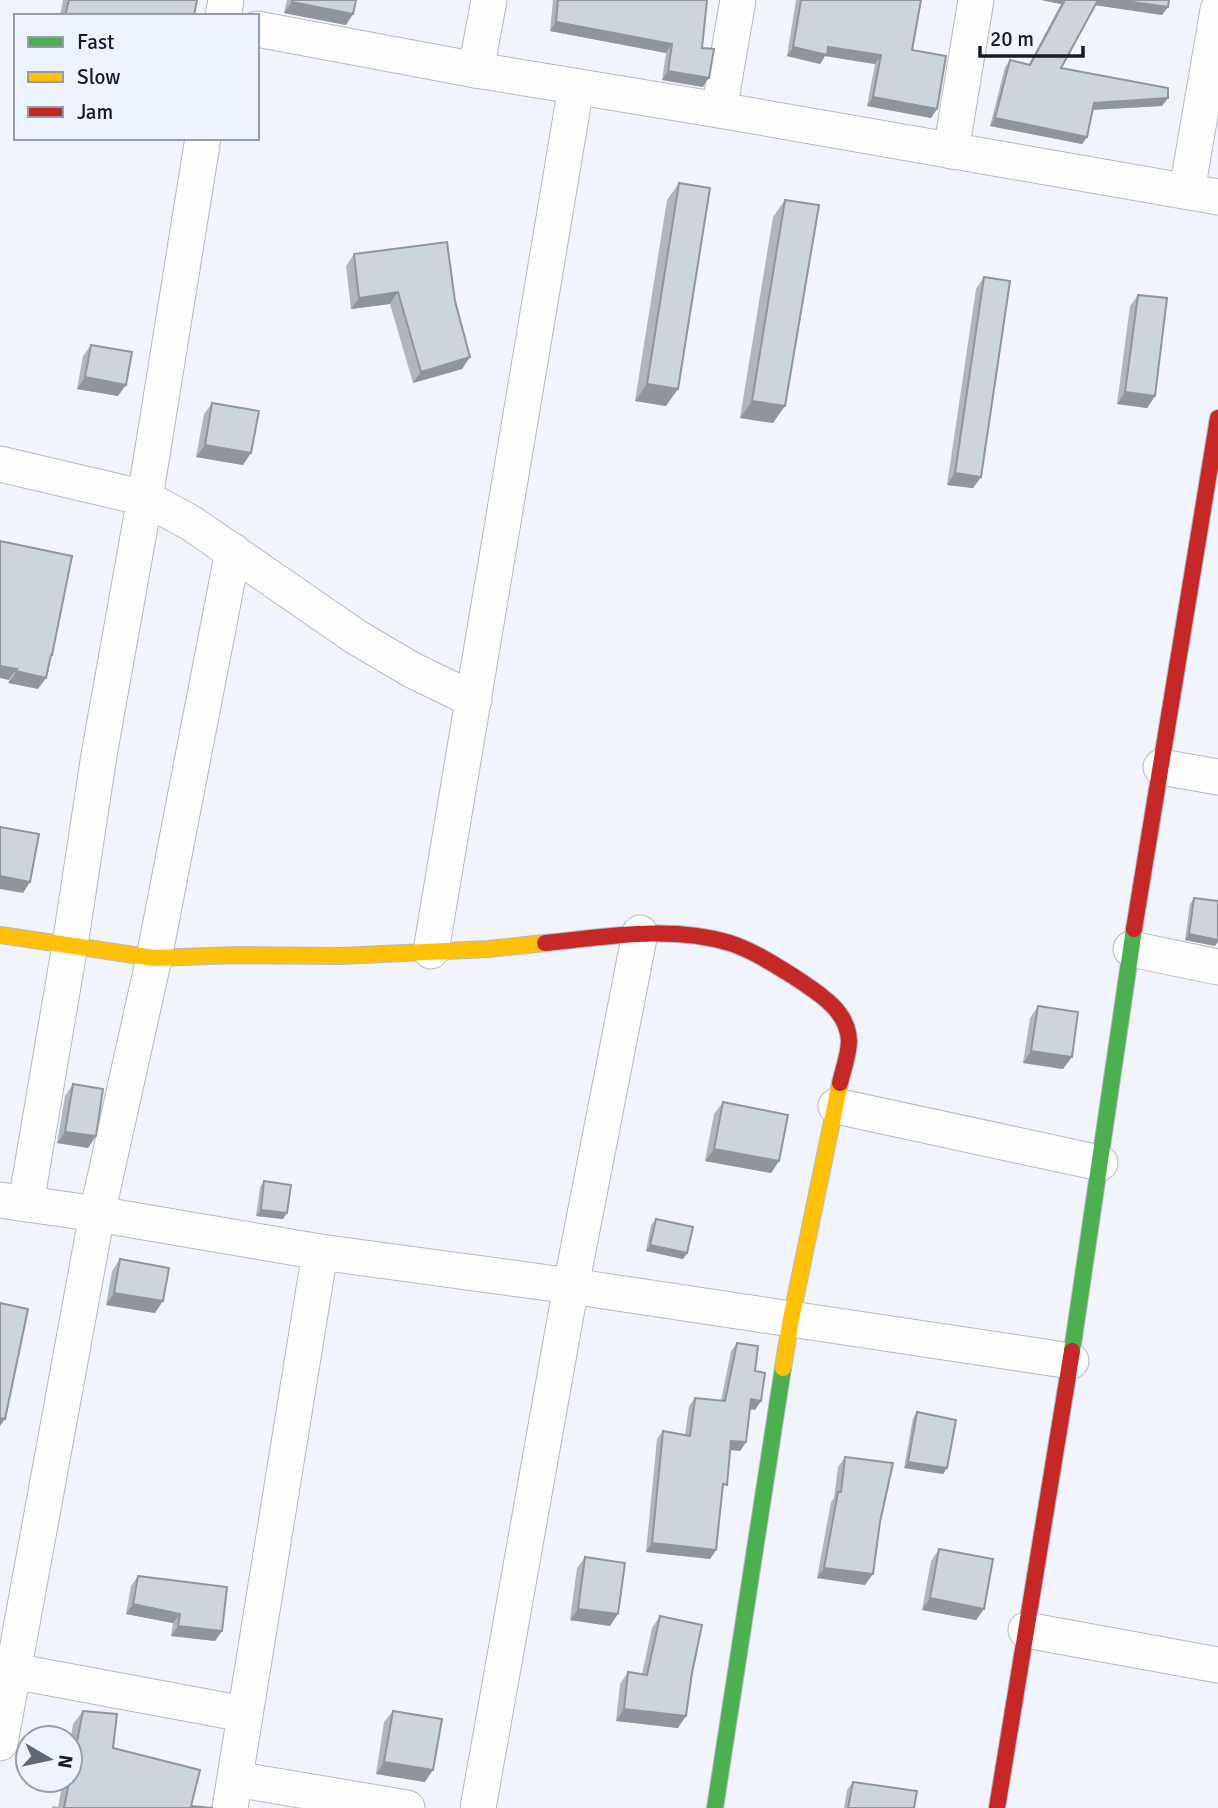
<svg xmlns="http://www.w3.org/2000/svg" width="1218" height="1808" viewBox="0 0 1218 1808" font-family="Signika,sans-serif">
<rect width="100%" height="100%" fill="#f1f4fb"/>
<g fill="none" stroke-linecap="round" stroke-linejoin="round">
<g stroke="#b5b9c1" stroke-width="37">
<g id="street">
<path d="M223,16L226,0"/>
<path d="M257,29L476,70L719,110L1218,197"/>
<path d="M476,70L489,0"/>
<path d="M719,110L738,0"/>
<path d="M951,151L976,0"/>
<path d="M1187,191L1218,10"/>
<path d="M0,464L145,498L191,523L356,637L412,670L474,700"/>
<path d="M1161,767L1218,777"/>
<path d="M1131,949L1218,967"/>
<path d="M431,951L576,87"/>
<path d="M836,1106L1100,1163"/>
<path d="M0,1200L97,1214L320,1252L571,1286L1071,1361"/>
<path d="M26,1203L70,945L99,755L145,498L203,138"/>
<path d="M1026,1630L1218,1665"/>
<path d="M13,1671L244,1714"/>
<path d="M0,1743L97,1214L154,958L233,551"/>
<path d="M235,1779L407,1808"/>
<path d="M230,1808L320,1252"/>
<path d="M478,1808L571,1286L640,933"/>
</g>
</g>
<g stroke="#b5b9c1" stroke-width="18">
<g id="fast">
<path d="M1072,1351L1134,929"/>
<path d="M715,1808L783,1368"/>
</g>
</g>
<g stroke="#b5b9c1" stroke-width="18">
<g id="slow">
<path d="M0,935L154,958L238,955L341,956L488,949L545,943"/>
<path d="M783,1368L791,1319L840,1083"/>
</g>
</g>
<g stroke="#b5b9c1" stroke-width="18">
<g id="jam">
<path d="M1134,929L1218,418"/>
<path d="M545,943C605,937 671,925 730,943C754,951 775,965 796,978C818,993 848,1010 849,1041C849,1054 843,1070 840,1083"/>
<path d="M997,1808L1072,1351"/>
</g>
</g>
<use href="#street" stroke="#fdfdfe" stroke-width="35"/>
<use href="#fast" stroke="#4caf50" stroke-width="16"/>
<use href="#slow" stroke="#ffc107" stroke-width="16"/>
<use href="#jam" stroke="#c62828" stroke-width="16"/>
</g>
<g fill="#afb7bd">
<path d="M63,0H197L194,16H60Z"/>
<path d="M287,0H356L346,25L284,13Z"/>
<path d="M553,0H707L702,48L703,87L662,80L666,53L550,31Z"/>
<path d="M796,0H921L912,50L937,109L931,118L867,106L875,64L825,56L820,64L787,56Z"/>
<path d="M1041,0H1169L1168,7L1162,15L1095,5L1061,68L1168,98L1162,106L1092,110L1087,137L1082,144L990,126L1005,67L1010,60L1029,64L1061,4Z"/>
<path d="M679,183L666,406L635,401L667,200Z"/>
<path d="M785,200L773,423L740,418L773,217Z"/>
<path d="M354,254L470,357L462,369L413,383L390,304L351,309L346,266Z"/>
<path d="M984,277L981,477L973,488L947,485L976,289Z"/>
<path d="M1138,295L1155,396L1147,408L1117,404L1130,306Z"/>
<path d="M91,345L118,396L77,389L83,356Z"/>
<path d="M212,403L243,465L196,457L204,414Z"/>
<path d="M1194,898L1215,946L1185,940L1190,904Z"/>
<path d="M1038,1006L1063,1069L1023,1063L1030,1018Z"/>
<path d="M73,1084L88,1148L57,1143L65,1096Z"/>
<path d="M723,1102L779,1161L771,1173L705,1161L714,1114Z"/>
<path d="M264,1181L283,1219L256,1216L260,1187Z"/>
<path d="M656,1219L687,1253L683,1259L646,1251L651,1225Z"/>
<path d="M120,1259L155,1313L106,1305L112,1271Z"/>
<path d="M737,1343L755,1371V1410L750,1409L746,1442L740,1451L730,1450L723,1491L716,1550L710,1559L646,1552L657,1439L663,1431L685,1435L689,1406L695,1398L721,1401L731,1351Z"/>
<path d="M917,1412L947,1468L943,1474L904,1468L913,1418Z"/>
<path d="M845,1457L865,1585L817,1578L831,1502L834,1498L838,1467Z"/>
<path d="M939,1549L984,1609L976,1620L922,1610L931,1561Z"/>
<path d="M585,1557L610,1626L570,1620L577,1568Z"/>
<path d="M138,1576L222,1631L215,1641L171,1636L173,1623L126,1614L131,1586Z"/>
<path d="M660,1616L692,1673L678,1728L616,1721L620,1684L628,1672L642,1674L652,1628Z"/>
<path d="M83,1711L113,1748L191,1806L213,1808H52L53,1806L58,1807L63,1780H70V1742L73,1724Z"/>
<path d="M393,1711L425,1782L376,1774L384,1722Z"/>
<path d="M853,1782L914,1808H844L847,1790Z"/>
</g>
<g fill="#8f959a">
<path d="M1041,0H1064L1061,4Z"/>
<path d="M1098,0H1118L1168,7L1162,15L1094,5Z"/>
<path d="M292,2L353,14L346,25L284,13Z"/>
<path d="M556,22L672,44L666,53L550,31Z"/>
<path d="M793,47H828L881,55L875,64L825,56L820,64L787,56Z"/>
<path d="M668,71L709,78L703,87L662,80Z"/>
<path d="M873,97L937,109L931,118L867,106Z"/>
<path d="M1168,98L1162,106L1088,110L1094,103Z"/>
<path d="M995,118L1087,137L1082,144L990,126Z"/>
<path d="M398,292L390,304L351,309L359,298Z"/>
<path d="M470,357L462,369L413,383L421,372Z"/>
<path d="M85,377L126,385L118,396L77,389Z"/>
<path d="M647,384L678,389L666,406L635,401Z"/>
<path d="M1125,392L1155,396L1147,408L1117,404Z"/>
<path d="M752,401L785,406L773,423L740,418Z"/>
<path d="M205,445L251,453L243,465L196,457Z"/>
<path d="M955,473L981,477L973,488L947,485Z"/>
<path d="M0,666L17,669L9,680L0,678Z"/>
<path d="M16,671L46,678L38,689L8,683Z"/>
<path d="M0,876L30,882L23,893L0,889Z"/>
<path d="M1189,934L1218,940V942L1215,946L1185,940Z"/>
<path d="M1031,1051L1072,1057L1063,1069L1023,1063Z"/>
<path d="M65,1132L96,1136L88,1148L57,1143Z"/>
<path d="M714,1149L779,1161L771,1173L705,1161Z"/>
<path d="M261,1210L287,1213L283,1219L256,1216Z"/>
<path d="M650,1245L687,1253L683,1259L646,1251Z"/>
<path d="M114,1293L163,1301L155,1313L106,1305Z"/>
<path d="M751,1399L761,1401L755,1410L745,1408Z"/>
<path d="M0,1418L5,1419L0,1426Z"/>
<path d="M731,1441L746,1442L740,1451L725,1449Z"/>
<path d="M908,1462L947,1468L943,1474L904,1468Z"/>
<path d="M652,1543L716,1550L710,1559L646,1552Z"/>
<path d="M824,1568L873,1574L865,1585L817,1578Z"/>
<path d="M930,1598L984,1609L976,1620L922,1610Z"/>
<path d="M133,1604L180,1614L173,1623L126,1614Z"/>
<path d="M578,1609L618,1614L610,1626L570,1620Z"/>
<path d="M178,1626L222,1631L215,1641L171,1636Z"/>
<path d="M624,1709L686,1716L678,1728L616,1721Z"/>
<path d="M384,1762L433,1770L425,1782L376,1774Z"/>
</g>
<g fill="#ccd5dc" stroke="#8f959a" stroke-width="2">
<path d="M69,0H197L194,16H65Z"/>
<path d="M292,0H356L353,14L292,2Z"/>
<path d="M558,0H707L702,48L714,49L709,78L668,71L672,44L556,22Z"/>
<path d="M801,0H921L912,50L946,56L937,109L873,97L881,55L828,47L827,55L793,47Z"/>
<path d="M1065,0H1098L1061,68L1168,88V98L1094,103L1087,137L995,118L1010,60L1030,65Z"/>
<path d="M1118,0H1169L1168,7Z"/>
<path d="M679,183L710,188L678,389L647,384Z"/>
<path d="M785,200L819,205L785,406L752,401Z"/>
<path d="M447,242L455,301L470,357L421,372L398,292L359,298L354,254Z"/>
<path d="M984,277L1010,281L981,477L955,473Z"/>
<path d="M1138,295L1167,298L1155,396L1125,392Z"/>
<path d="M91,345L132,352L126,385L85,377Z"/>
<path d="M212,403L259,411L251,453L205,445Z"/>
<path d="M0,541L72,556L52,655H51L46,678L16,671L17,669L0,666Z"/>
<path d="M0,827L39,834L30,882L0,876Z"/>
<path d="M1194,898L1218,901V940L1189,934Z"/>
<path d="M1038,1006L1078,1012L1072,1057L1031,1051Z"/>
<path d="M73,1084L103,1089L96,1136L65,1132Z"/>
<path d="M723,1102L788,1115L779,1161L714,1149Z"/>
<path d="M264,1181L291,1185L287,1213L261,1210Z"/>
<path d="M656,1219L693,1227L687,1253L650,1245Z"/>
<path d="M120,1259L169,1268L163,1301L114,1293Z"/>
<path d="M0,1303L28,1309L5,1419L0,1418Z"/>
<path d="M737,1343L758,1346L755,1371L765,1373L761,1401L751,1399L746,1442L731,1441L727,1485L723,1484L716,1550L652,1543L663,1431L690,1436L695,1398L725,1401Z"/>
<path d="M917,1412L956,1420L947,1468L908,1462Z"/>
<path d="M845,1457L893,1463L880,1522L873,1574L824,1568L838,1492H841Z"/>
<path d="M939,1549L993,1559L984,1609L930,1598Z"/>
<path d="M585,1557L625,1563L618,1614L578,1609Z"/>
<path d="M138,1576L227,1587L222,1631L178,1626L180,1614L133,1604Z"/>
<path d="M660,1616L702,1625L692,1673L686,1716L624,1709L628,1672L647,1675Z"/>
<path d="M83,1711L117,1714L113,1748L200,1770L191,1806L213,1808H64Z"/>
<path d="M393,1711L442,1719L433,1770L384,1762Z"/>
<path d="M853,1782L917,1791L914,1808H848Z"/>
</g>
<rect x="14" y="14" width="245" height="126" fill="#edf3ff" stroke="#979da8" stroke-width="2"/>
<rect x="28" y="37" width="35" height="10" fill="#4caf50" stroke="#979da8" stroke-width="2"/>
<text x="77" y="49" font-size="21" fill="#171b26">Fast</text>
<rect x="28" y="72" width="35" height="10" fill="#ffc107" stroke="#979da8" stroke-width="2"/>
<text x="77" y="84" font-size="21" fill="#171b26">Slow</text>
<rect x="28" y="107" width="35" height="10" fill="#c62828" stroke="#979da8" stroke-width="2"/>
<text x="77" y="119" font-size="21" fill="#171b26">Jam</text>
<g transform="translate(49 1759) rotate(99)"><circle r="33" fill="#edf3ff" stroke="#979da8" stroke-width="2"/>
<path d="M0-5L12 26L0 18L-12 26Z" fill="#636771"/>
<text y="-10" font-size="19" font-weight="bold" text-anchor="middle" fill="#171b26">N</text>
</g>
<path d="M980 46v10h103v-10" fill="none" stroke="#171b26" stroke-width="3.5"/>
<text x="990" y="46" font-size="21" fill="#171b26" stroke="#edf3ff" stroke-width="5" paint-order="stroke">20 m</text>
</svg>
